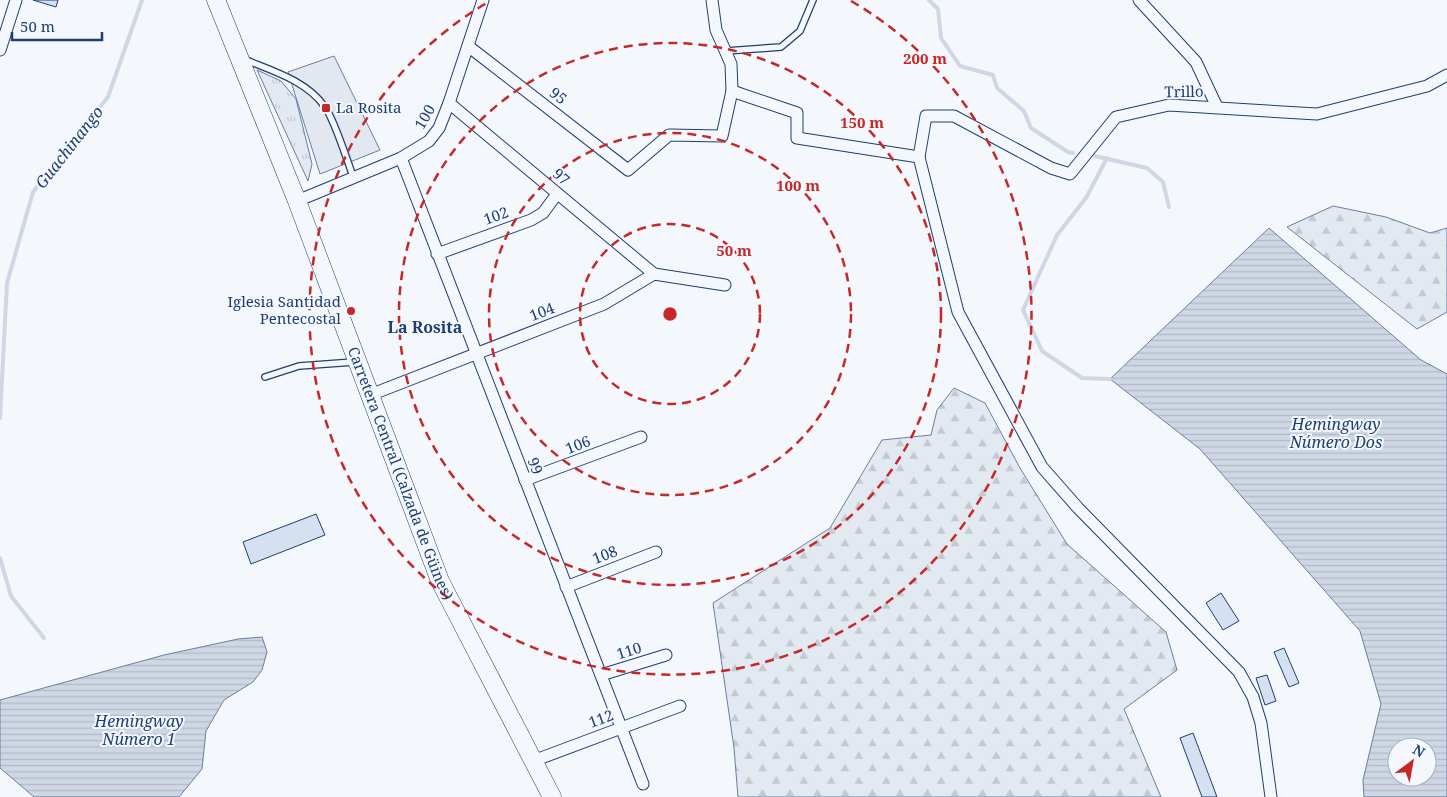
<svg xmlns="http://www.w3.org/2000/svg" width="1447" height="797" viewBox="0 0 1447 797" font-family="'Noto Serif',serif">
<defs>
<pattern id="grass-tufts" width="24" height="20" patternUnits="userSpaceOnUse" patternTransform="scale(1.25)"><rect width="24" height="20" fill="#e3e9f0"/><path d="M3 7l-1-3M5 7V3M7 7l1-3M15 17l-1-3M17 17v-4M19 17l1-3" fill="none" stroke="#c2c9d1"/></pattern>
<pattern id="forest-firs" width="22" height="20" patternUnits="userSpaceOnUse" patternTransform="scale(1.25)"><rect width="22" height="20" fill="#e3e9f0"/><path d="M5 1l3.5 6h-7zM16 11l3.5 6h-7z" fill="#c2c9d1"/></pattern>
<pattern id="water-rules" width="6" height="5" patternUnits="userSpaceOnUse" patternTransform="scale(1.25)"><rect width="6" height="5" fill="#cfd7e4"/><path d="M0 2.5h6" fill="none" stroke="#b1bac7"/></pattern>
</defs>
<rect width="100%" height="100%" fill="#f4f7fb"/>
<path fill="url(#grass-tufts)" stroke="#687fa3" d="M257,70L281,81L296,99L312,164L308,181Z"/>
<g fill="url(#forest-firs)" stroke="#687fa3">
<path d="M1333,206L1386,217L1430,233L1447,228V312L1417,329L1287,227Z"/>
<path d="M954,388L985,403L1020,468L1067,544L1166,632L1177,670L1124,709L1161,797H738L734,748L713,603L830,528L882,440L931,435L937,410Z"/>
</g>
<path fill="#e3e8f0" stroke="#687fa3" d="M334,56L380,150L320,174L288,72Z"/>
<g fill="url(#water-rules)" stroke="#687fa3" fill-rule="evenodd">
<path d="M1269,228L1421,360L1447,374V797H1364L1363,780L1381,704L1360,631L1200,449L1110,379ZM1397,747H1427V777H1397Z"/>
<path d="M262,637L267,652L262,670L253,682L224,700L206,731L202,769L179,797H34L0,768V700L164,655L238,639Z"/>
</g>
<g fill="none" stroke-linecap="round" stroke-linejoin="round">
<g stroke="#cfd7e4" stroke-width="4">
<path d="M929,0L938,9L941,38L960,66L993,75L997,88L1024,111L1031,128L1068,152L1073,153"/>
<path d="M1095,156L1147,168L1163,182L1169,207"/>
<path d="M1107,158L1086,198L1057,235L1023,310L1042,351L1082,378L1110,379"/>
<path d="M0,418L7,283L33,192L108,97L142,0"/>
<path d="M0,558L11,596L44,638"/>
</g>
</g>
<g fill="#d5e0f0" stroke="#1d3f73">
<path d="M33,0H58L56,7Z"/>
<path d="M316,514L325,535L251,564L243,542Z"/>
<path d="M1221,593L1239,621L1223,630L1206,603Z"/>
<path d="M1284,648L1299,683L1289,687L1274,652Z"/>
<path d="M1267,675L1276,701L1265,705L1256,678Z"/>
<path d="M1193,733L1217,797H1202L1180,738Z"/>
</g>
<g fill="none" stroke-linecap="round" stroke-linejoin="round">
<g stroke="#1d3f73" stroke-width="8">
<g id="lane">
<path d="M726,51L781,47L800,31L813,0"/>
<path d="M246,60C273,71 307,81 325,107C335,121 346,158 353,176"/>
<path d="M265,377L299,366L354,362"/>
</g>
</g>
<g stroke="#1d3f73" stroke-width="13">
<g id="street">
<path d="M1139,0L1196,62L1217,107"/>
<path d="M468,46L628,170L669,135L722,136L732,91L731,64L716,30L712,0"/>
<path d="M0,50L16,0"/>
<path d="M732,91L797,113V138L919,157"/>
<path d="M449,103L654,274"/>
<path d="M401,158L643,784"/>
<path d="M297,201L401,158L429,141L439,128L449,103L483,0"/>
<path d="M437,254L531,220L543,213L557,194"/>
<path d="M370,395L604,304L654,274L725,285"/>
<path d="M525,480L641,437"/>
<path d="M566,587L656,552"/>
<path d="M601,675L666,655"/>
<path d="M533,761L680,706"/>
<path d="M1271,797L1261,723L1253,697L1239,672L1078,508L1042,467L958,312L919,157L926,116H954L1051,168L1070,174L1116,117L1169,105L1317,114L1427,86L1447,75"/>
</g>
</g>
<g stroke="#1d3f73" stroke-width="19">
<g id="primary">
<path id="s1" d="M216,0L297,201L440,581L552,797"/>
</g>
</g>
<use href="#lane" stroke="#f4f7fb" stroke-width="5.5"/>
<use href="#street" stroke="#f4f7fb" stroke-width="11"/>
<use href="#primary" stroke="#f4f7fb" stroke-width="18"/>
</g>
<g fill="none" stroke="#c62828" stroke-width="2.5" stroke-dasharray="9 6">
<circle cx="670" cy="314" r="90"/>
<circle cx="670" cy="314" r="181"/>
<circle cx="670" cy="314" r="271"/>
<path d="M851 1A361 361 0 1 1 490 1"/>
</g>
<g fill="#c62828" stroke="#f4f7fb" stroke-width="2">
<rect x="321" y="103" width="10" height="10" rx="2.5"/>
<circle cx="351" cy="311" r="5"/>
</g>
<g text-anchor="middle" stroke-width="4" stroke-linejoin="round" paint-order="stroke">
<g font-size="15" fill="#1d3f73" stroke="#f4f7fb">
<text transform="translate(1184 92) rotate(-1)" y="5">Trillo</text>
<text transform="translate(558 96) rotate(38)" y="5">95</text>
<text transform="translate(425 117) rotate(-60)" y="5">100</text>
<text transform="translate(561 177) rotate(41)" y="5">97</text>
<text transform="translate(496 216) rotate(-20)" y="5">102</text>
<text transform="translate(542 312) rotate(-21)" y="5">104</text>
<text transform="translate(578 445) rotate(-21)" y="5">106</text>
<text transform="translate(535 466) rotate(69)" y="5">99</text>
<text dy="5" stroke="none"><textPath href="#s1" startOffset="508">Carretera Central (Calzada de Güines)</textPath></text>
<text transform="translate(605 555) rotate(-21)" y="5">108</text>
<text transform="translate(629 651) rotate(-17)" y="5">110</text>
<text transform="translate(601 719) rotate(-20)" y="5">112</text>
</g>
<g font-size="15" fill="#1d3f73" stroke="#f4f7fb" text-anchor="start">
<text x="336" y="113">La Rosita</text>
<text x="341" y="307" text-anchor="end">Iglesia Santidad<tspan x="341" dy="17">Pentecostal</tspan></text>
</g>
<g font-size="16" font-style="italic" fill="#1d3f73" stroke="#f4f7fb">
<text transform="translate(69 147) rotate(-52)" y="6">Guachinango</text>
<text x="1336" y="430">Hemingway<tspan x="1336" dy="18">Número Dos</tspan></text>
<text x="139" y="727">Hemingway<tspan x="139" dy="18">Número 1</tspan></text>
</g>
<g font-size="16" font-weight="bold" fill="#1d3f73" stroke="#f4f7fb">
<text x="425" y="333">La Rosita</text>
</g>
</g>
<circle cx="670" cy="314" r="8" fill="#c62828" stroke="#f4f7fb" stroke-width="2.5"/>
<g font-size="15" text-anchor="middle" font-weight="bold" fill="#c62828" stroke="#f4f7fb" stroke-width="4" stroke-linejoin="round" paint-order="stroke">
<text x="925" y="64">200 m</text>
<text x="862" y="128">150 m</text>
<text x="798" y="191">100 m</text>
<text x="734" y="256">50 m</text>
</g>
<g transform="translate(1412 762) rotate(32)"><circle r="24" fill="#f4f7fb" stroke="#9eadc5"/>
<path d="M0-4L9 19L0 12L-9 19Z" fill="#c62828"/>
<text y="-8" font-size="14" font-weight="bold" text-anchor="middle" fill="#1d3f73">N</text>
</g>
<path d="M12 32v8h90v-8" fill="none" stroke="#1d3f73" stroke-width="2.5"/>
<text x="20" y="32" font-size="15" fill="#1d3f73" stroke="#f4f7fb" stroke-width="4" paint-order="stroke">50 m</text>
</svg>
